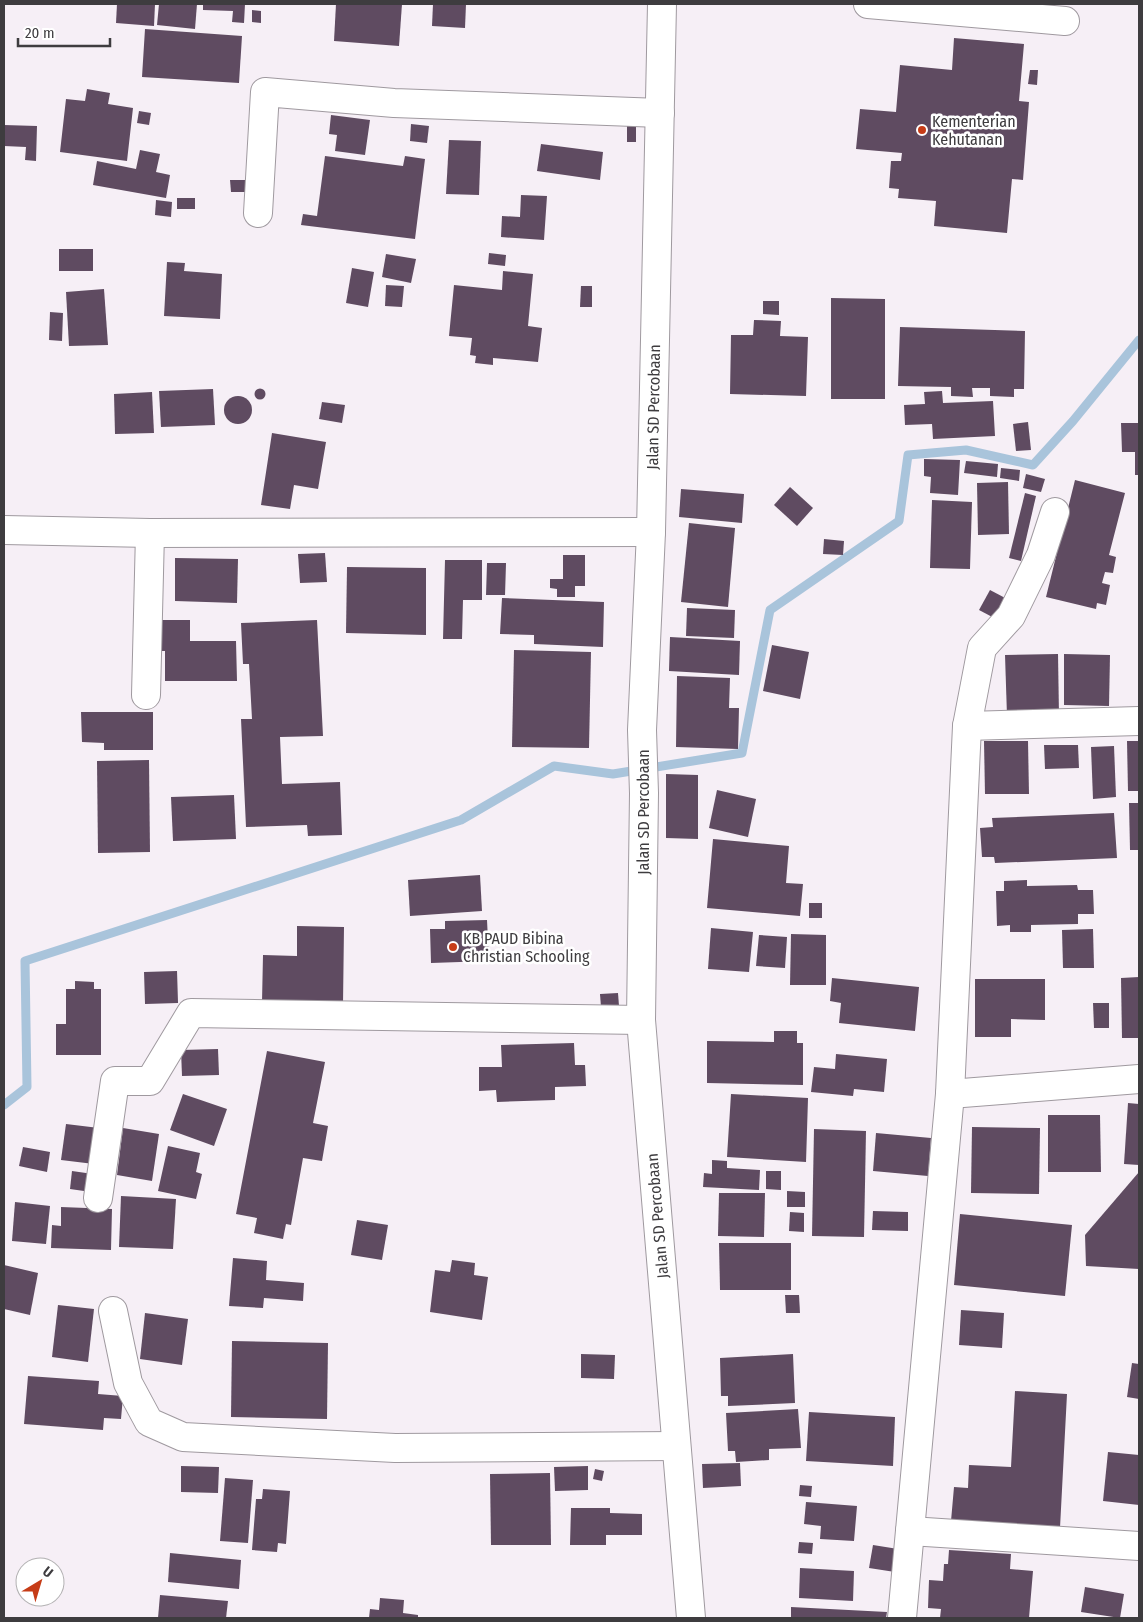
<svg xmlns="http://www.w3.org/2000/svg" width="1143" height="1622" viewBox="0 0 1143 1622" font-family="'Fira Sans Condensed',sans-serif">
<rect width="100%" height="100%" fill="#f6eff6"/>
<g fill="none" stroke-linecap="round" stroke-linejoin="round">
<path stroke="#a9c4db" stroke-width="9" d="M4,1105L27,1087L25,961L461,820L554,766L613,774L742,753L770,610L899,521L908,455L966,450L1033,465L1073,421L1139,340"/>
</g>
<g fill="#5f4b61">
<path d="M117,4H155L154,26L116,23Z"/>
<path d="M159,4H197L195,29L157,25Z"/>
<path d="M203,4H245L244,23L232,22L233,11L203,10Z"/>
<path d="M336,4H402L399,46L334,41Z"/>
<path d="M433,4H466L465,28L432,26Z"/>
<path d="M252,10L261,11V23L252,22Z"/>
<path d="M145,29L242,36L239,83L142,77Z"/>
<path d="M954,38L1024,44L1019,101L1029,102L1023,180L1012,179L1007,233L934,226L936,201L898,198L899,189L889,188L891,161H901L902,153L856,149L860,109L896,112L900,65L952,70Z"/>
<path d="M1030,70H1038L1037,85L1028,84Z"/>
<path d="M87,89L110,93L108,104L133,108L127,161L60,152L66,99L85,101Z"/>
<path d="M139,111L151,113L149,125L137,123Z"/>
<path d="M331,115L370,120L365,155L335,151L337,135L329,134Z"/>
<path d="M411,124L429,126L427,143L410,141Z"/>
<path d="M4,125L37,126L36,161L25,160L26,147L4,146Z"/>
<rect x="627" y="126" width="9" height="16"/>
<path d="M449,140L481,141L479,195L446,194Z"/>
<path d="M541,144L603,152L600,180L537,171Z"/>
<path d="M140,150L160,154L156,172L170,175L166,198L93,185L97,161L136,169Z"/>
<path d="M325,156L403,166L405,156L425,159L415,239L301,225L303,214L317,216Z"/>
<path d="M230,180H246V192H231Z"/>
<path d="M521,195L547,196L544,240L501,237L502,216L520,217Z"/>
<rect x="177" y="198" width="18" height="11"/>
<path d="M156,200L172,202L171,217L155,215Z"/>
<rect x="59" y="249" width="34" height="22"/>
<path d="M489,253L506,255L505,266L488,264Z"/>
<path d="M386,254L416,259L411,283L382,277Z"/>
<path d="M167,262L185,263L184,271L222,274L220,319L164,316Z"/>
<path d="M352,268L374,272L368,307L346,303Z"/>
<path d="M503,271L533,274L528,326L542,328L538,362L493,358V365L475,363L476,356L470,355L472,338L449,336L454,285L502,290Z"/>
<path d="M386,285L404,286L402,307L385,306Z"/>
<path d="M581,286H592V307H580Z"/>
<path d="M104,289L108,345L69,346L66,292Z"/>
<path d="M831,298L885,299V399H831Z"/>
<path d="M763,301H779V315L763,314Z"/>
<path d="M50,312L63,313L62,341L49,340Z"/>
<path d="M754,320L781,321L780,336L808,337L806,396L730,394L731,335H753Z"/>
<path d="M900,327L1025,331L1024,389H1014V397L990,396V388H972L973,397L951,396V387L898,386Z"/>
<circle cx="260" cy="394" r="5.5"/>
<path d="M213,389L215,425L161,427L159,391Z"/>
<path d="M942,391L943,403L993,401L995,436L933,439L932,424L905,425L904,405L925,404L924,392Z"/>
<path d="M152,392L154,433L115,434L114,394Z"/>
<circle cx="238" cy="410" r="14"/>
<path d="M322,402L345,405L342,423L319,419Z"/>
<path d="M1028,422L1031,450L1016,451L1013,424Z"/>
<path d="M1121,423H1139V475H1135V452H1122Z"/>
<path d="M272,433L326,442L318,489L294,485L290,509L261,505Z"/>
<path d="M924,459L960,460L958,495L930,493L931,477L924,476Z"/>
<path d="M966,461L998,464L997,477L964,473Z"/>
<path d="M1001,468L1020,470L1019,481L1000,478Z"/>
<path d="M1026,474L1045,479L1041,492L1023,488Z"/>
<path d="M1075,480L1125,493L1109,555L1116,557L1113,573L1105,572L1102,583L1110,585L1106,605L1097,603L1096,609L1046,597Z"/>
<path d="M1008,482L1009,534L978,535L977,483Z"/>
<path d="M790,487L813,508L797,526L774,505Z"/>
<path d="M681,489L744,494L742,523L679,517Z"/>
<path d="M1025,493L1036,496L1021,561L1009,558Z"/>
<path d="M932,500L972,502L970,569L930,568Z"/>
<path d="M689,523L735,528L728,607L681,602Z"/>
<path d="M824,539L844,541L843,555L823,554Z"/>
<path d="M325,553L327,582L300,583L298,554Z"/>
<path d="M563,555H585V586H575V597H557V589L550,588V579H563Z"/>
<path d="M175,558L238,559L237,603L175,601Z"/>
<path d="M445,560H482V600H463L462,639H443Z"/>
<path d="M487,563H506L505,595H486Z"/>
<path d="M347,567L426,568V635L346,633Z"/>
<path d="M990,590L1009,600L998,620L979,610Z"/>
<path d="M502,598L604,602L603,647L534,644V635L500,634Z"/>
<path d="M687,608L735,610L734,638L686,636Z"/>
<path d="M157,620H190V641H236L237,681H165V651H156Z"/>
<path d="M317,620L323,736L280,737L282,784L340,782L342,835L308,836L307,825L246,827L241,719H252L249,664H243L241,623Z"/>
<path d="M670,637L740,641L739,675L669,671Z"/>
<path d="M772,645L809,652L800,699L763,691Z"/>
<path d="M514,650L591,652L589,748L512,747Z"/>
<path d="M1058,654L1059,716H1007L1005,655Z"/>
<path d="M1064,654L1110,655L1109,706L1064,705Z"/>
<path d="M677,676L730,678L729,708H739L738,749L676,747Z"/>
<path d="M81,712H153V750H104V743L82,742Z"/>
<path d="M984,741H1028L1029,794H985Z"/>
<path d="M1127,741H1139V791H1128Z"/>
<path d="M1044,745H1078L1079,768L1045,769Z"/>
<path d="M1114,746L1116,797L1093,799L1091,747Z"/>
<path d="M149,760L150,852L98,853L97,761Z"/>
<path d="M666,774L698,775V839L666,838Z"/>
<path d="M717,790L756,799L748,837L709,828Z"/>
<path d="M234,795L236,839L173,841L171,797Z"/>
<path d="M1129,803H1139V850H1130Z"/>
<path d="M1114,813L1117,858L995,863L994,857H982L980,828L993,827L992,818Z"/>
<path d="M713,839L789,846L786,883L803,884L800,916L707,908Z"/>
<path d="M480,875L482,911L410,916L408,880Z"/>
<path d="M1027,880V886L1077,885L1078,890H1093L1094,914H1078V924L1031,925V932H1010V925L997,926L996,891H1004V881Z"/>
<rect x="809" y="903" width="13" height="15"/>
<path d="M487,920L489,961L431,963L430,929H445V921Z"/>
<path d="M297,926L344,927L343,1004L262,1002L263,955L297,956Z"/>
<path d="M711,928L753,932L749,972L708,969Z"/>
<path d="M1093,929L1094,968H1063L1062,930Z"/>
<path d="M791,934L826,935V985H790Z"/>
<path d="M759,935L787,937L785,968L756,966Z"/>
<path d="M177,971L178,1003L145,1004L144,972Z"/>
<path d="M1139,977V1038H1122L1121,978Z"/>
<path d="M832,978L919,987L915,1031L839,1023L841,1003L830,1001Z"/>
<path d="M975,979H1045V1020L1011,1019V1037H975Z"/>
<path d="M75,981L94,982V989H101V1055H56V1024H66V989H75Z"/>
<path d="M618,993L619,1006L601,1007L600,994Z"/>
<path d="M1093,1003H1109V1028H1094Z"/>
<path d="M774,1031H797V1043H803V1085L707,1083V1041L774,1042Z"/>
<path d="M574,1043L575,1065H585L586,1086L555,1087V1100L497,1102L496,1090L479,1091V1067H502L501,1045Z"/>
<path d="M218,1049L219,1075L182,1076L181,1050Z"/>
<path d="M267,1051L325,1062L313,1123L328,1126L322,1161L303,1158L291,1225L286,1224L283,1239L254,1233L257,1218L236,1214Z"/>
<path d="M836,1054L887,1059L884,1092L854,1089L853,1096L811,1092L814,1067L835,1069Z"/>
<path d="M183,1094L227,1109L214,1146L170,1130Z"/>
<path d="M731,1094L808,1098L806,1162L727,1157Z"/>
<path d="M1128,1103L1139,1104V1165L1124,1164Z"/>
<path d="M1048,1115H1100L1101,1172H1048Z"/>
<path d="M66,1124L99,1128L94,1164L61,1160Z"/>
<path d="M972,1127L1040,1128L1039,1194L971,1193Z"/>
<path d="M123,1128L159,1134L152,1181L117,1175Z"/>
<path d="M814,1129L866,1131L864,1237L812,1236Z"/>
<path d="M876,1133L931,1138L928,1176L873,1171Z"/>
<path d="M168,1146L200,1153L196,1172L202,1174L196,1199L158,1191Z"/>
<path d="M23,1147L50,1152L47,1172L19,1166Z"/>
<path d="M712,1160L727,1161V1168L760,1170L759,1190L703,1187L704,1173L712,1174Z"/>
<path d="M72,1171L93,1174L91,1192L70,1189Z"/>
<path d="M766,1171H781V1190L766,1189Z"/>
<path d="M1139,1172V1269L1086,1266L1085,1235Z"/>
<path d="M787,1191L805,1192V1207H787Z"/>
<path d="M719,1193H765L764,1237L718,1236Z"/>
<path d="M121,1196L176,1199L173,1249L119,1247Z"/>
<path d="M15,1202L50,1206L46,1244L12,1241Z"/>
<path d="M61,1207L112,1209L111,1250L51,1248L52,1225L61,1226Z"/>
<path d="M873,1211L908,1212V1231L872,1230Z"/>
<path d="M790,1212L804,1213V1232L789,1231Z"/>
<path d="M960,1214L1072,1225L1065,1296L954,1285Z"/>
<path d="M357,1220L388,1225L382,1260L351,1255Z"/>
<path d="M719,1243H791V1290H720Z"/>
<path d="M233,1258L267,1261L266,1280L304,1283L303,1301L264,1298L263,1308L229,1306Z"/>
<path d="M452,1260L475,1263L474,1275L488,1277L482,1320L430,1312L435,1270L450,1272Z"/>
<path d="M4,1265L38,1273L30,1315L4,1309Z"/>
<path d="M785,1295H799L800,1313H786Z"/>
<path d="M58,1305L94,1309L88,1362L52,1357Z"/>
<path d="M961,1310L1004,1313L1002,1348L959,1345Z"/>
<path d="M145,1313L188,1319L182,1365L140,1359Z"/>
<path d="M232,1341L328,1343L327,1419L231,1417Z"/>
<path d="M581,1354L615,1355L614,1379L581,1378Z"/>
<path d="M793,1354L795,1403L728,1406V1396H721L720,1358Z"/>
<path d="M1132,1363L1139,1364V1399L1127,1397Z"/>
<path d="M28,1376L99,1381L98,1394L123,1396L121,1419L104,1418L103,1430L24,1424Z"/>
<path d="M1015,1391L1067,1394L1060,1528L951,1521L954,1487L968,1488L969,1465L1011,1467Z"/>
<path d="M798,1409L801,1448L769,1449V1460L736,1462L735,1451H728L726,1413Z"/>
<path d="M809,1412L895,1417L893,1466L806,1461Z"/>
<path d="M1108,1452L1139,1455V1505L1103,1501Z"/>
<path d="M740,1463L741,1486L703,1488L702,1464Z"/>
<path d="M181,1466L219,1467L218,1493L181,1492Z"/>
<path d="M588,1466V1490L555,1491L554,1467Z"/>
<path d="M595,1469L604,1471L602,1481L593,1479Z"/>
<path d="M550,1473L551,1545H491L490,1474Z"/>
<path d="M225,1478L253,1480L248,1543L220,1541Z"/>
<path d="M800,1485L812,1486L811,1497L799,1496Z"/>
<path d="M263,1489L290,1491L286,1544L278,1543L277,1552L252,1550L256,1499H262Z"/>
<path d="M806,1502L857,1506L854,1541L820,1539L821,1526L804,1524Z"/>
<path d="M571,1508H610V1513L642,1514V1535H606V1545H570Z"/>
<path d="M799,1542L813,1543L812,1554L798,1553Z"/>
<path d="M873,1545L898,1549L895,1572L869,1568Z"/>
<path d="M949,1550L1011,1554L1010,1569L1033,1571L1029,1618H940L941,1609L928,1608L929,1580L943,1581L944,1564H948Z"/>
<path d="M170,1553L241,1560L239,1589L168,1582Z"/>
<path d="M800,1568L854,1571L853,1601L799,1598Z"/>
<path d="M1085,1587L1124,1594L1120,1618L1081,1612Z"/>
<path d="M160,1595L228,1601L226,1618H158Z"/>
<path d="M380,1598L404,1600L403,1613L418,1615V1618H369L370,1609L379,1610Z"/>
<path d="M791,1607L887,1612L886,1618H791Z"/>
</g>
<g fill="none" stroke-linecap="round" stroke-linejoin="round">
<g stroke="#9f999f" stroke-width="30">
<g id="minor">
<path d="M662,4L651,532L642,730L644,793L641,1020L691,1618"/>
<path d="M868,4L1065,21"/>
<path d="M258,213L265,92L394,103L660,113"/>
<path d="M4,530L150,533L651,532"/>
<path d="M146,695L150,533"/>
<path d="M967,726L1139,721"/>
<path d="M950,1094L1139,1079"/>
<path d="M98,1198L115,1081H150L191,1013L641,1020"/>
<path d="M113,1311L128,1383L149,1422L183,1437L395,1448L676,1446"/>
<path d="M910,1531L1139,1546"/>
<path d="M902,1618L950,1094L967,726L982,648L1011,616L1041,555L1055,512"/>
</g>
</g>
<use href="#minor" stroke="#fff" stroke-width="28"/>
</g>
<g fill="#c63c17" stroke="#fff" stroke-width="2">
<circle cx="922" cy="130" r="5"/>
<circle cx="453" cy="947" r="5"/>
</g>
<g text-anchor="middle" stroke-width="5" stroke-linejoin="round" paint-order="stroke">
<g font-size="16" fill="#3e3c3f" stroke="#fff" text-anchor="start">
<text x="932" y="127">Kementerian<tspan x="932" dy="18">Kehutanan</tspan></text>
<text x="463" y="944">KB PAUD Bibina<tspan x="463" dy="18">Christian Schooling</tspan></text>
</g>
<g font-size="16" fill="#3e3c3f" stroke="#fff">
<text transform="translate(653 407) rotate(-89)" y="6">Jalan SD Percobaan</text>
<text transform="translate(643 812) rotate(-90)" y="6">Jalan SD Percobaan</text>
<text transform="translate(657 1216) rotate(-95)" y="6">Jalan SD Percobaan</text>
</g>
</g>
<rect width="1143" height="1622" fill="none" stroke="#3e3c3f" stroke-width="10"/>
<g transform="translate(40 1582) rotate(38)"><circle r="24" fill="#ffffff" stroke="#b2b1b2"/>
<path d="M0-4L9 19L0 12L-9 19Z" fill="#c63c17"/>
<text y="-8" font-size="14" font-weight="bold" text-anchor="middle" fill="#3e3c3f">U</text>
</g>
<path d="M18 38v8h92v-8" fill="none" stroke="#3e3c3f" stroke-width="2.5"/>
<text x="25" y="38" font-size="15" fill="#3e3c3f" stroke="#ffffff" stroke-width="4" paint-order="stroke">20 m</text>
</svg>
